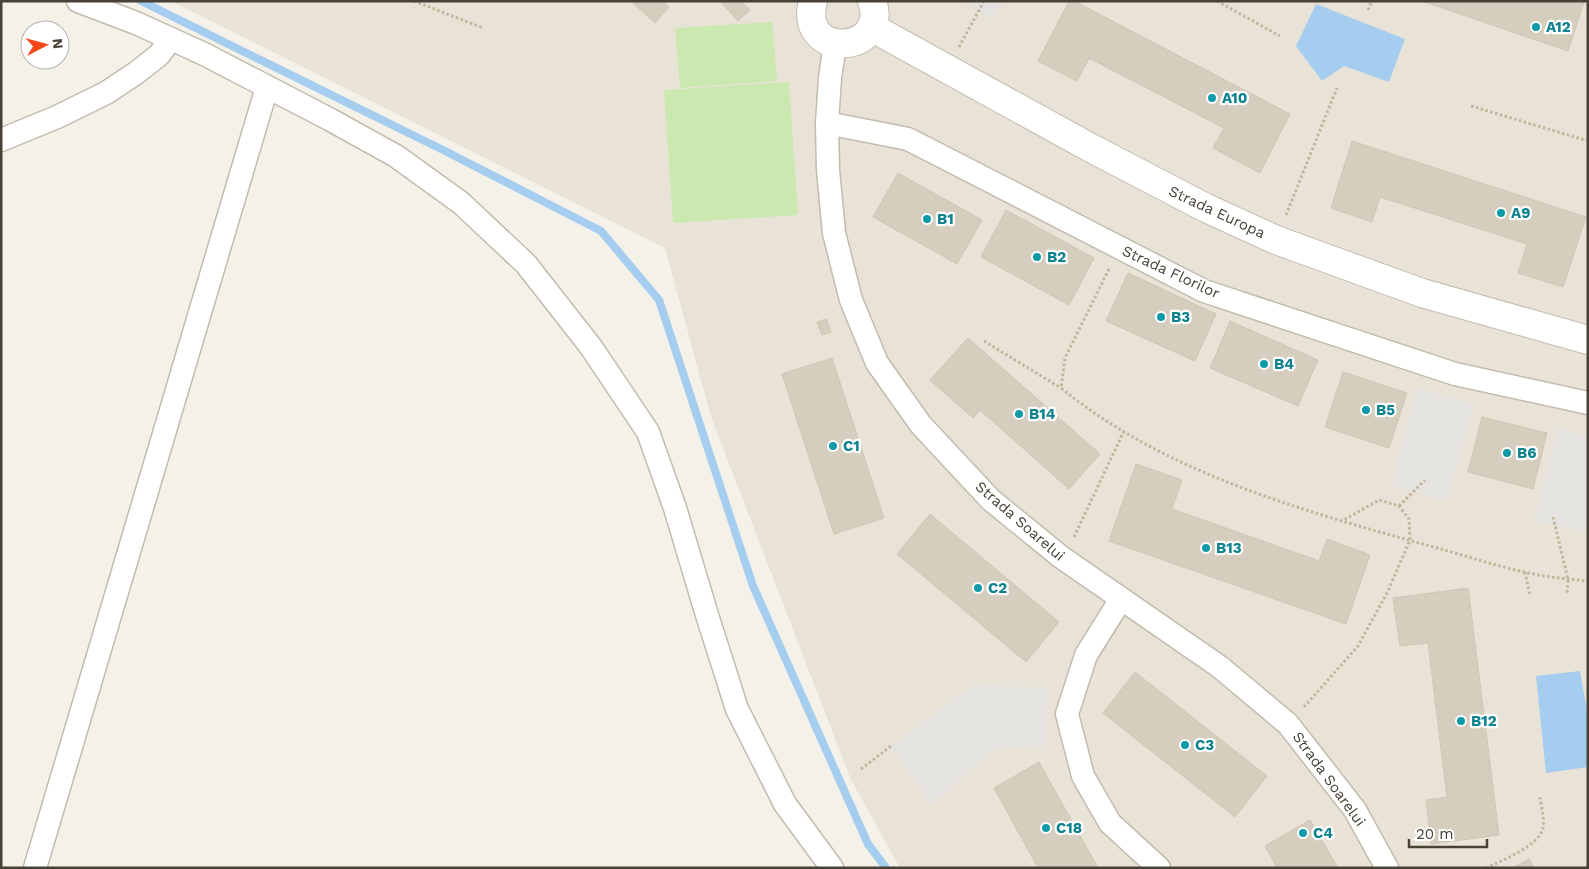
<svg xmlns="http://www.w3.org/2000/svg" width="1589" height="869" viewBox="0 0 1589 869" font-family="'Work Sans',sans-serif">
<rect width="100%" height="100%" fill="#f4f1e8"/>
<path fill="#e8e3d6" d="M171,1H1588V868H900L851,780L711,417L665,248Z"/>
<g fill="#cce8b1">
<path d="M772,22L777,81L680,88L675,28Z"/>
<path d="M789,82L798,215L673,223L664,90Z"/>
</g>
<g fill="#e5e3df">
<path d="M962,1H1003L992,19Z"/>
<path d="M1417,388L1474,404L1447,501L1391,486Z"/>
<path d="M1557,428L1588,436V532L1534,521Z"/>
<path d="M972,686L1048,687L1045,746L992,750L932,805L891,746Z"/>
</g>
<g fill="#a5cdf0">
<path d="M1316,4L1405,39L1389,82L1344,66L1322,81L1296,46Z"/>
<path d="M1580,671L1588,717V767L1546,773L1536,676Z"/>
</g>
<g fill="none" stroke-linecap="round" stroke-linejoin="round">
<path stroke="#a5cdf0" stroke-width="8" d="M141,1L443,150L601,231L659,300L753,586L868,844L886,868"/>
</g>
<g fill="#d5cdbd" stroke="#d0c5b0">
<path d="M631,1H663L669,7L655,23Z"/>
<path d="M720,1H741L750,10L738,21Z"/>
<path d="M1069,1H1074L1290,114L1260,173L1213,148L1224,128L1089,58L1077,81L1038,61Z"/>
<path d="M1422,1H1581L1584,2L1568,51Z"/>
<path d="M1352,141L1586,217L1563,287L1518,273L1527,244L1380,197L1372,222L1331,208Z"/>
<path d="M898,173L982,220L957,264L873,217Z"/>
<path d="M1006,210L1094,258L1069,305L981,257Z"/>
<path d="M1128,273L1216,314L1195,361L1106,321Z"/>
<path d="M826,319L831,332L822,335L817,322Z"/>
<path d="M1230,321L1318,360L1298,406L1210,368Z"/>
<path d="M968,338L1100,454L1069,489L980,410L973,418L930,380Z"/>
<path d="M832,358L884,518L834,534L782,374Z"/>
<path d="M1343,372L1407,393L1389,448L1325,427Z"/>
<path d="M1482,417L1547,433L1533,489L1468,472Z"/>
<path d="M1136,464L1182,480L1172,509L1319,561L1327,539L1370,555L1346,624L1109,541Z"/>
<path d="M930,514L1059,622L1026,662L897,554Z"/>
<path d="M1468,588L1499,835L1431,844L1426,800L1447,797L1428,643L1400,646L1393,598Z"/>
<path d="M1135,672L1267,776L1235,817L1103,713Z"/>
<path d="M1039,762L1098,868H1038L994,788Z"/>
<path d="M1310,820L1338,868H1277L1265,846Z"/>
<path d="M1529,859L1534,868H1513Z"/>
</g>
<g fill="none" stroke-linecap="round" stroke-linejoin="round">
<g stroke="#c2bcad" stroke-width="25">
<g id="minor">
<path d="M78,1L136,23L204,54L331,120L396,156L461,203L526,264L591,347L648,432L675,508L707,615L737,709L785,804L832,868"/>
<path d="M835,44L830,78L827,123L828,170L834,233L851,300L877,363L921,425L991,500L1061,557L1220,667L1288,724L1355,810L1387,868"/>
<path d="M827,123L908,139L1204,291L1455,374L1588,403"/>
<path d="M1,140L57,117L106,93L136,73L159,55L171,39"/>
<path d="M1121,599L1086,655L1067,714L1083,776L1110,823L1159,868"/>
<path d="M35,868L267,87"/>
</g>
</g>
<g stroke="#c2bcad" stroke-width="30">
<g id="tertiary">
<path d="M813,1C797,61 891,54 872,1"/>
<path d="M871,27L1089,147L1206,208L1276,240L1422,293L1588,340"/>
</g>
</g>
<g stroke="#c1b69c" stroke-width="3" stroke-dasharray="2.5 2.5" stroke-linecap="butt">
<path d="M414,1L483,28"/>
<path d="M1217,1L1280,36"/>
<path d="M1368,10L1372,1"/>
<path d="M959,47L984,1"/>
<path d="M1471,106L1588,141"/>
<path d="M1286,215L1337,88"/>
<path d="M1109,269L1065,358L1061,388C1163,471 1293,508 1419,543C1454,552 1489,564 1524,572C1545,577 1567,579 1588,581"/>
<path d="M984,341L1061,388"/>
<path d="M1399,506L1425,480"/>
<path d="M1553,517L1568,579L1567,593"/>
<path d="M1074,537L1124,431"/>
<path d="M1525,572L1530,596"/>
<path d="M1304,707L1358,646L1388,591L1410,540L1409,519L1399,506L1379,500L1342,521"/>
<path d="M861,769L891,746"/>
<path d="M1486,868C1501,861 1539,846 1543,828C1545,821 1541,805 1540,797"/>
</g>
<use href="#minor" stroke="#fff" stroke-width="22"/>
<use href="#tertiary" stroke="#fff" stroke-width="28"/>
</g>
<g fill="#0f9aa8" stroke="#fff" stroke-width="2">
<circle cx="1536" cy="27" r="5"/>
<circle cx="1212" cy="98" r="5"/>
<circle cx="1501" cy="213" r="5"/>
<circle cx="927" cy="219" r="5"/>
<circle cx="1037" cy="257" r="5"/>
<circle cx="1161" cy="317" r="5"/>
<circle cx="1264" cy="364" r="5"/>
<circle cx="1366" cy="410" r="5"/>
<circle cx="1019" cy="414" r="5"/>
<circle cx="833" cy="446" r="5"/>
<circle cx="1507" cy="453" r="5"/>
<circle cx="1206" cy="548" r="5"/>
<circle cx="978" cy="588" r="5"/>
<circle cx="1461" cy="721" r="5"/>
<circle cx="1185" cy="745" r="5"/>
<circle cx="1046" cy="828" r="5"/>
<circle cx="1303" cy="833" r="5"/>
</g>
<g text-anchor="middle" stroke-width="4.5" stroke-linejoin="round" paint-order="stroke">
<g font-size="15" font-weight="bold" fill="#0d838f" stroke="#fff" text-anchor="start">
<text x="1546" y="32">A12</text>
<text x="1222" y="103">A10</text>
<text x="1511" y="218">A9</text>
<text x="937" y="224">B1</text>
<text x="1047" y="262">B2</text>
<text x="1171" y="322">B3</text>
<text x="1274" y="369">B4</text>
<text x="1376" y="415">B5</text>
<text x="1029" y="419">B14</text>
<text x="843" y="451">C1</text>
<text x="1517" y="458">B6</text>
<text x="1216" y="553">B13</text>
<text x="988" y="593">C2</text>
<text x="1471" y="726">B12</text>
<text x="1195" y="750">C3</text>
<text x="1056" y="833">C18</text>
<text x="1313" y="838">C4</text>
</g>
<g font-size="15" fill="#474136" stroke="#fff">
<text transform="translate(1217 212) rotate(25)" y="5">Strada Europa</text>
<text transform="translate(1171 272) rotate(25)" y="5">Strada Florilor</text>
<text transform="translate(1020 521) rotate(41)" y="5">Strada Soarelui</text>
<text transform="translate(1329 779) rotate(54)" y="5">Strada Soarelui</text>
</g>
</g>
<rect width="1589" height="869" fill="none" stroke="#474136" stroke-width="5"/>
<g transform="translate(45 45) rotate(84)"><circle r="24" fill="#ffffff" stroke="#b5b3af"/>
<path d="M0-4L9 19L0 12L-9 19Z" fill="#f8471a"/>
<text y="-8" font-size="14" font-weight="bold" text-anchor="middle" fill="#474136">N</text>
</g>
<path d="M1409 839v8h78v-8" fill="none" stroke="#474136" stroke-width="2.5"/>
<text x="1416" y="839" font-size="15" fill="#474136" stroke="#ffffff" stroke-width="4" paint-order="stroke">20 m</text>
</svg>
